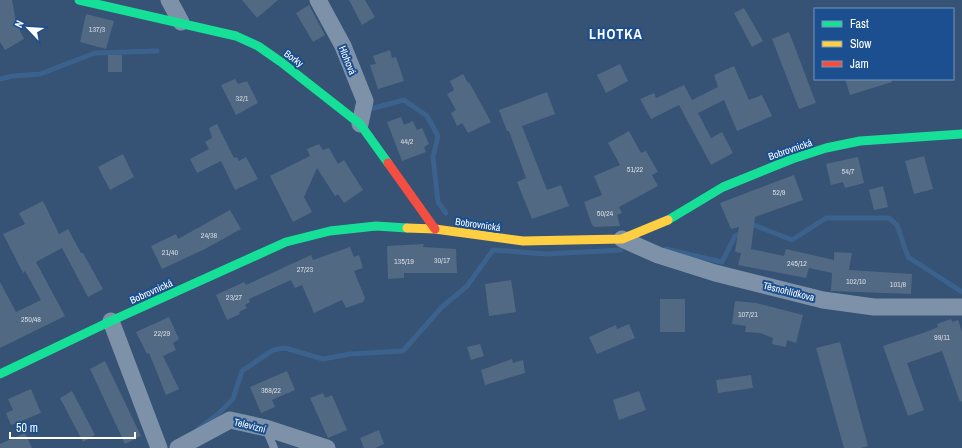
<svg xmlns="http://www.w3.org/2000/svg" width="962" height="448" viewBox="0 0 962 448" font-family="'Archivo Narrow',sans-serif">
<rect width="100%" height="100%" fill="#365274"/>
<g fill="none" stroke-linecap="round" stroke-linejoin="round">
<g stroke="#3b618d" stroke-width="5">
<path d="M0,79L13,76L40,74L95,53L157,51"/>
<path d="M374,108L404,100L427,116L438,136L433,157L438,202L446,213"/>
<path d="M749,227L754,225L792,240L826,218H889L897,225L908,257L962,292"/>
<path d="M666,249L722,262L735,236L743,232"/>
<path d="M198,429L218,414L233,399L242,371L273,350L285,348L323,359L350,354L403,351L442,307L467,286L493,250L546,254L621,250"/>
</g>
</g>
<g fill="#526984">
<path d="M0,0H12L16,22L24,39L5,50L0,42Z"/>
<path d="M242,0H278L257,18Z"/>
<path d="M349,0H365L375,17L362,25Z"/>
<path d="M309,5L325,35L313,42L296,13Z"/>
<path d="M744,8L763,41L752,47L734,13Z"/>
<path d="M86,14L114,21L106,49L80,42Z"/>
<path d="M789,32L816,103L799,109L772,39Z"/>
<path d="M390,50L392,58L396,57L404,81L378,89L370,65L376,64L373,56Z"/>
<rect x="108" y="55" width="14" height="17"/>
<path d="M620,64L628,81L606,93L597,75Z"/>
<path d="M734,66L749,100L762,95L772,116L737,131L724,100L698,113L711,138L722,132L733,153L711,165L679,105L651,119L640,99L654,93L656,98L684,85L692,100L718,87L714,75Z"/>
<path d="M463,74L468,83L469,82L491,122L468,133L462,123L457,126L451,113L456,110L447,94L454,90L450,81Z"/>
<path d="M235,79L238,84L247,81L258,103L236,115L221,85Z"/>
<path d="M845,79H891L892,82L850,95Z"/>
<path d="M547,92L555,114L522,126L547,190L561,185L569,206L532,219L517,182L526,178L509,131H507L499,110Z"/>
<path d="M401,117L404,125L413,121L417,130L422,128L429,144L424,147L426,152L402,161L387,122Z"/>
<path d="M217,124L234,158L237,157L239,161L246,157L258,179L235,190L221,161L197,173L190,159L209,149L205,142L212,138L209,128Z"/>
<path d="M629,131L641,153L646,151L658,172L652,175L658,186L619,207L622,213L617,215L620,226L595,227L592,225L584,202L602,195L594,176L620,165L608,143Z"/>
<path d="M319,144L323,150L329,148L338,164L344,160L363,190L344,203L338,194L335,196L317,168L304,197L312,212L293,222L270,176L310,156L307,149Z"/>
<path d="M123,154L134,177L110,190L98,167Z"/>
<path d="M924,156L933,189L914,194L905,161Z"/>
<path d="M858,157L864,183L845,188L843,182L831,185L826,164Z"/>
<path d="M794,175L803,200L755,217L751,249L784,256L786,249L834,260V252L852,253L849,270L912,274L911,294L831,291L832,273L809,268L806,278L738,265L741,253L735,252L739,227L731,229L720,203Z"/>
<path d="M883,186L888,207L874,210L869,190Z"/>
<path d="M43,201L59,234L68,229L81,253H83L103,289L88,297L62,248L36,262L65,316L0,348V282L16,312L41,300L25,271L23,273L3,234L25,224L19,213Z"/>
<path d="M230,210L241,229L205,249L162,269L151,246L176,234L178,239Z"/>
<path d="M424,244L423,247L456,249L457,273H404V278L388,279L387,246Z"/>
<path d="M350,247L354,257L359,255L363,268L354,271L365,298L363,302L346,308L342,300L314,313L302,285L295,288L291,280L249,299L250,302L245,305L247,308L239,312L240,314L227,320L216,295L244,282L246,285L311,255L313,260Z"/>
<path d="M511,280L516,312L489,316L485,284Z"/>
<rect x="660" y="299" width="25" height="33"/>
<path d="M735,301L756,303L803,315L796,343L787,340L786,347L772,344L773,338L760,333L745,332L746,326L732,324Z"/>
<path d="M169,317L179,339L173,343L176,350L163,356L179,389L166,395L149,353L147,354L136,332Z"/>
<path d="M951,319L952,322L958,320L962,332V401L960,402L942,351L907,363L924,410L908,416L883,346L923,333L938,327L937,324Z"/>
<path d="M629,324L635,338L597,354L589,337L616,325L617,329Z"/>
<path d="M840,342L868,446L861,448H844L816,348Z"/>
<path d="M480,344L484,356L471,360L467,347Z"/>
<path d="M512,359L513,363L523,360L525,373L485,385L481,370Z"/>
<path d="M105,361L141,436L125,444L90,369Z"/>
<path d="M287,371L295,390L272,400L275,407L261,413L250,387Z"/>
<path d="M751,375L753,388L718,393L716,380Z"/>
<path d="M31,389L41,413L11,425L6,413L13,410L8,399Z"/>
<path d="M72,391L95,435L83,442L60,398Z"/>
<path d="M639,391L646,410L619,420L613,400Z"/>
<path d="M323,393L325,398L332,395L347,430L328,438L310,398Z"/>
<path d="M379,430L384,444L375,448H364L360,438Z"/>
<path d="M25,433L32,448H0V444Z"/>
</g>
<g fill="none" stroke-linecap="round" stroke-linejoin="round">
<path stroke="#7d92a8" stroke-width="8" d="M266,429L274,448"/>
<g stroke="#7d92a8" stroke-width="17">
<path d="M169,0L181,22"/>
<path d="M318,0L343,46L365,101L360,124"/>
<path d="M622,239L658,255L715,273L823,300L874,307H962"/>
<path d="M111,321L159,448"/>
<path d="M178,448L230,420L266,428L327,448"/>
</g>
<g stroke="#16e098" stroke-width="9">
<path d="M79,0L236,36L258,46L281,62L360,124L388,163"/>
<path d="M668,220L723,187L792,159L826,148L860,141L962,134"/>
<path d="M0,374L111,321L286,242L330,231L376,226L407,228"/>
</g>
<path stroke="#ffcf43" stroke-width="9" d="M407,228L435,229L523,241L622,239L668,220"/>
<path stroke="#f24e42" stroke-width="9" d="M388,163L435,229"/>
</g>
<g text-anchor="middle" stroke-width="4" stroke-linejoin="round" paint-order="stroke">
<g font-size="8" fill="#d4dae0">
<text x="97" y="32">137/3</text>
<text x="242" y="101">32/1</text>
<text x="407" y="144">44/2</text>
<text x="635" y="172">51/22</text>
<text x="848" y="174">54/7</text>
<text x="779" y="195">52/9</text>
<text x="605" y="216">50/24</text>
<text x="209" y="238">24/38</text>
<text x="170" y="255">21/40</text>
<text x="442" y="263">30/17</text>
<text x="404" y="264">135/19</text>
<text x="797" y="266">245/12</text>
<text x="305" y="272">27/23</text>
<text x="856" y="284">102/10</text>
<text x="898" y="287">101/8</text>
<text x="234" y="300">23/27</text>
<text x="748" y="317">107/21</text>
<text x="31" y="322">250/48</text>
<text x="162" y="336">22/29</text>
<text x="942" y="340">99/11</text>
<text x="271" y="393">368/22</text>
</g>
<g font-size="10" fill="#fff" stroke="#1b4f8f">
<text transform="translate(294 58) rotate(37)" y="4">Borky</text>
<text transform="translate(348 60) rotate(68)" y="4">Hlohová</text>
<text transform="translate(790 149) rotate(-19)" y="4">Bobrovnická</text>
<text transform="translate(478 224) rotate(8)" y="4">Bobrovnická</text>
<text transform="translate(151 291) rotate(-24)" y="4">Bobrovnická</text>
<text transform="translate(789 291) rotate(14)" y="4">Těsnohlídkova</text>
<text transform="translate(250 425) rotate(14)" y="4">Televizní</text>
</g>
<g font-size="14" font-weight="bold" letter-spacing="1" fill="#fff" stroke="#1b4f8f">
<text x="616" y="39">LHOTKA</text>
</g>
</g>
<rect x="814" y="8" width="140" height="72" fill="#1b4f8f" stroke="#7695bc"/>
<rect x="822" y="21" width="20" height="6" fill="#16e098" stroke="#7695bc"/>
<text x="850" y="28" font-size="12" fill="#ffffff">Fast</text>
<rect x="822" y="41" width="20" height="6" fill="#ffcf43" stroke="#7695bc"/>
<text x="850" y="48" font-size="12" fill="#ffffff">Slow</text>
<rect x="822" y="61" width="20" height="6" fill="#f24e42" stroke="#7695bc"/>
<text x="850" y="68" font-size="12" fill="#ffffff">Jam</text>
<g transform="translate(28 28) rotate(295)" stroke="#1b4f8f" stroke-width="3" paint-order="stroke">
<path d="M0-3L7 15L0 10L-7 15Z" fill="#ffffff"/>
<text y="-6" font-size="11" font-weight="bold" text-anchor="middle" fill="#ffffff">N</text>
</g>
<path d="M10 432v6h125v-6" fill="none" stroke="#ffffff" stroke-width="2"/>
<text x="16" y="432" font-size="12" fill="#ffffff" stroke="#1b4f8f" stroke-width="3" paint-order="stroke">50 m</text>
</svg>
